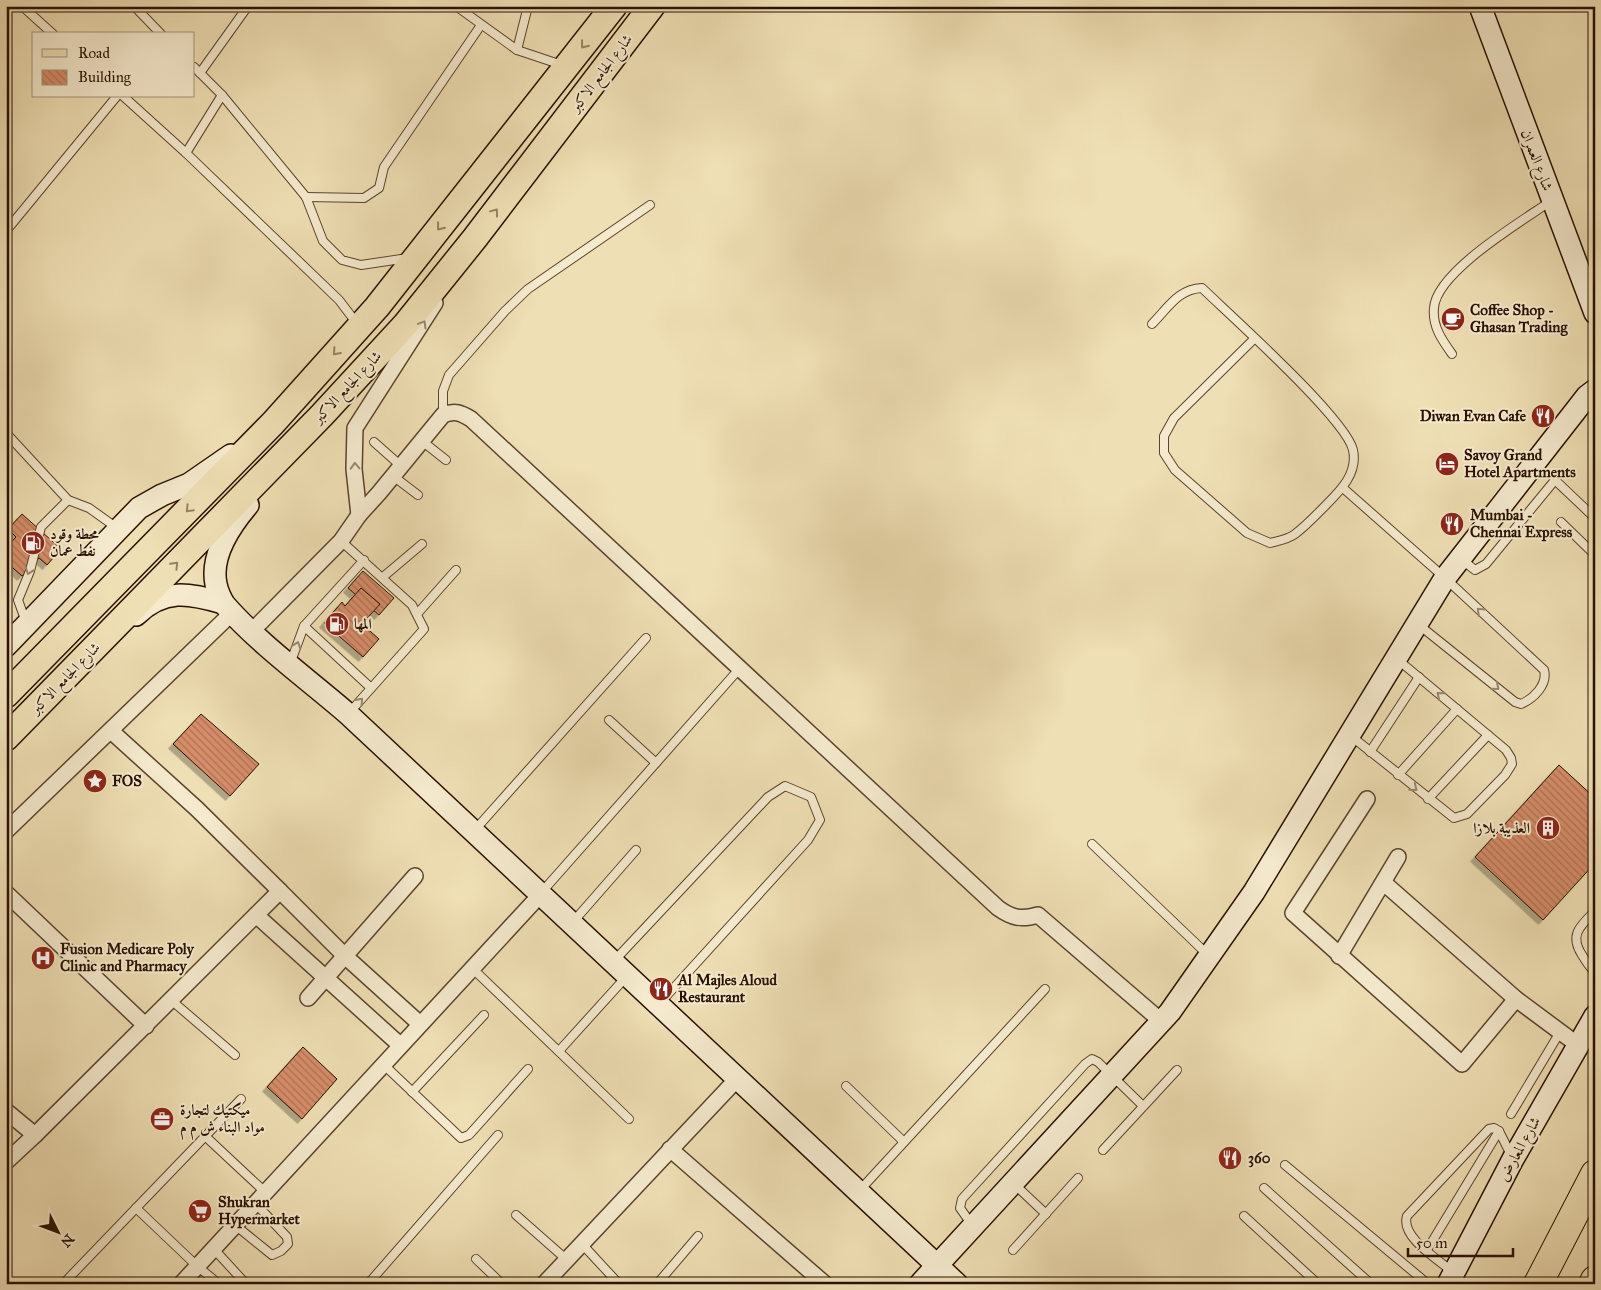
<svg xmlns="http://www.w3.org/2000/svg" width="1601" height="1290" viewBox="0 0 1601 1290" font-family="'IM FELL Great Primer',Amiri,serif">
<defs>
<pattern id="building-back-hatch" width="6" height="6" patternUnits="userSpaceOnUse" patternTransform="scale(1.25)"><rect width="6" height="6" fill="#d68d69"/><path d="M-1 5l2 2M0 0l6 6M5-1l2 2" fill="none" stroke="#ae7254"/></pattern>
<filter id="shadow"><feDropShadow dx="-4.5" dy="4.5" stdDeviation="0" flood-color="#0004"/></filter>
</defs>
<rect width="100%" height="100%" fill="#efdfb4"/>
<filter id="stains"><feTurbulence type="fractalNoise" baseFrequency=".004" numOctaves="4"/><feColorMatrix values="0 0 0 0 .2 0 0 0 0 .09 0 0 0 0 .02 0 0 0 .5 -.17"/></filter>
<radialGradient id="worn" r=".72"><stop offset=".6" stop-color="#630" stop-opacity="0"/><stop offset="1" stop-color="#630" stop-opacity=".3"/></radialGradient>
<g fill="url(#building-back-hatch)" stroke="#291100" filter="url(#shadow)">
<path d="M22,514L61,549L47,565L39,558L22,576L6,562V548L16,537L8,529Z"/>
<path d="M363,571L394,598L379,615L348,588Z"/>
<path d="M361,588L380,604L362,624L379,639L363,657L324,623L342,602L345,606Z"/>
<path d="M201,714L259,764L230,796L173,744Z"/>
<path d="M1559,765L1595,798V863L1543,920L1475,857Z"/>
<path d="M303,1047L337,1079L302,1119L267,1087Z"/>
</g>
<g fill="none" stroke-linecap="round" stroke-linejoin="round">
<g stroke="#5a442d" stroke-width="10">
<g id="lane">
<path d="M22,6L53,34"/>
<path d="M134,6L161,34"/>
<path d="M456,6L517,50L562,65"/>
<path d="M517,50L528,6"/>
<path d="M194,67L222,95L306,197L323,241L342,260L361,265L408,258"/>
<path d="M200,73L248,6"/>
<path d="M123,96L186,153L339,300L358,325"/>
<path d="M186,153L222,95"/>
<path d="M306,197L364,198L379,188L384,167L481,25"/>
<path d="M6,231L117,96"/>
<path d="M1152,324C1168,308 1178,289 1202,288C1231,316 1346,419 1353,450C1358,473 1341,490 1326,505C1316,515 1306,526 1295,534C1289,539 1278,541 1270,543L1247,533L1175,470L1164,453V436L1174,418L1254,339"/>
<path d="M1452,354C1442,340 1432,326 1434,308C1436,272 1522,221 1551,201"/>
<path d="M443,415V391L449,375L505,311L528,289L650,205"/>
<path d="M6,433L68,500L89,508L117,528"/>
<path d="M422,441L446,460"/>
<path d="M374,442L401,466"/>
<path d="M393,476L418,495"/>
<path d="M1343,488L1445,578L1544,670C1548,685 1533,699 1521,704L1515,702L1419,625"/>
<path d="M1561,522L1595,555"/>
<path d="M341,541L412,605L424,629L349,713"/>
<path d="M1461,559L1475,570L1486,564L1555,480L1595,518"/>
<path d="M364,560L304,626L371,688"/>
<path d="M383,577L422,544"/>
<path d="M417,614L456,570"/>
<path d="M26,622L18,600L30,571L41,527L68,500"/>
<path d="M290,664L304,626"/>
<path d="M609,720L656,763"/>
<path d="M1351,736L1454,818L1467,814L1505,775L1512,764L1511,758L1506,750L1397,659"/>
<path d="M1370,752L1419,677"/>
<path d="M1398,775L1457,709"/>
<path d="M1428,799L1488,735"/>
<path d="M474,831L646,638"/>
<path d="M1092,844L1208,955"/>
<path d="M541,893L740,668"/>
<path d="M1595,911C1580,926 1569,935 1582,955C1586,961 1589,967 1595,972"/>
<path d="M573,922L636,850"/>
<path d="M614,961L768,797L785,786L811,797L820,820L808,840L660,1003"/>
<path d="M472,968L629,1119"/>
<path d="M171,1000L235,1055"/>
<path d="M559,1051L626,977"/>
<path d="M383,1064L461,1138L469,1135L528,1069"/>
<path d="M846,1086L904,1142"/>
<path d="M412,1092L484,1015"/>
<path d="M1511,1114L1560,1032"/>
<path d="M205,1136L265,1192"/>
<path d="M1103,1150L1177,1070"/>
<path d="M1285,1165L1428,1284"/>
<path d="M1014,1184L1046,1214"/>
<path d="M1264,1188L1371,1284"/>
<path d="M860,1190L1045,989"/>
<path d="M136,1208L197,1266L219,1284"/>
<path d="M516,1215L567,1260"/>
<path d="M1244,1216L1318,1284"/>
<path d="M235,1225L272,1255L281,1251L288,1244L287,1237L255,1203"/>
<path d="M972,1225L960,1208L962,1199L1085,1064L1092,1059L1098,1062L1143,1106"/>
<path d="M582,1244L619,1284"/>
<path d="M213,1248L246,1284"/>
<path d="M1013,1250L1078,1178"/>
<path d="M1427,1250L1499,1131"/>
<path d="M476,1259L502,1284"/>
<path d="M1453,1272C1439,1260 1400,1237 1407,1216L1489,1129L1494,1128L1499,1131L1511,1155"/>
<path d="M552,1275L561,1284"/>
<path d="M63,1284L241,1099"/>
<path d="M368,1284L498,1135"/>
<path d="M657,1284L698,1236"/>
</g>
</g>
<g stroke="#5a442d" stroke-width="18">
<g id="street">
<path d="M359,515L354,469L355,428L435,303"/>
<path d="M252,631L341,541L359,515L379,493L443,415C455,410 461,413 471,419L998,908C1012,918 1021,920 1038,915L1161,1021"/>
<path d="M111,731L197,809L280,891"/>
<path d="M1367,799L1293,913L1462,1064L1516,999"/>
<path d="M6,831L233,612"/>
<path d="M1384,883L1516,999L1578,1045"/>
<path d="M6,893L146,1026"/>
<path d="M256,915L400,1045"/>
<path d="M1339,956L1398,857"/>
<path d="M308,998L415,876"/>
<path d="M6,1111L35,1135L6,1162"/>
<path d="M35,1135L280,891L346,957L420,1024"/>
<path d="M670,1149L825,1284"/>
<path d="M181,1284L541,894"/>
<path d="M544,1284L738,1078"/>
</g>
</g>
<g stroke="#291100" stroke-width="24">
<g id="secondary">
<path d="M1480,6L1595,313"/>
<path d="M248,505C231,525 210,555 216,584C217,590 221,600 225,605C258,643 310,681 348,714L957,1284"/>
<path d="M136,615C164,588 189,593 223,603"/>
<path d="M6,646L139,508L162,495L189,484L231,455"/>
<path d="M920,1284L1170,1012L1254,892L1445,578L1587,396L1595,390"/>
<path d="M1448,1284L1513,1159L1595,1016"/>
</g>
</g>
<g stroke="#291100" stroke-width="28">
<g id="primary">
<path d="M6,695L273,423L377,307L614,6"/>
<path d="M6,738L322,415L405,325L475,238L652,6"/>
</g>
</g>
<g stroke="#291100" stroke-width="30">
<g id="highway">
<path d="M1538,1284L1595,1174"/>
<path d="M1593,1284L1595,1280"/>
</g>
</g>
<use href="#lane" stroke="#f5eace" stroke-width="8"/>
<use href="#street" stroke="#f5eace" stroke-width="15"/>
<use href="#secondary" stroke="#f5eace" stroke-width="21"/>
<use href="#primary" stroke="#efdfb4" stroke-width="25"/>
<use href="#highway" stroke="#efdfb4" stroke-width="28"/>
</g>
<defs><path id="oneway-chevron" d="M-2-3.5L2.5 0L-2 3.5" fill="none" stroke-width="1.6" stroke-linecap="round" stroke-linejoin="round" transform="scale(1.25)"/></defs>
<g stroke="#968263">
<use href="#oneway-chevron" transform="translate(584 45) rotate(128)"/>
<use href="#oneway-chevron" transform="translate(495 212) rotate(-53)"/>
<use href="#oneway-chevron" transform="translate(440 227) rotate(128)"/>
<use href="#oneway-chevron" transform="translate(336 352) rotate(132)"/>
<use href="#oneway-chevron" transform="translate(189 509) rotate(134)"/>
<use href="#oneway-chevron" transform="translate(175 565) rotate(-46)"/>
</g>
<g stroke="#998871">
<use href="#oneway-chevron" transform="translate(423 324) rotate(-59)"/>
<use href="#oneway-chevron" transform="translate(355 466) rotate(-92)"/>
<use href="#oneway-chevron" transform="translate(29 571) rotate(109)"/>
<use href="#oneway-chevron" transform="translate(1480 611) rotate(-137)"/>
<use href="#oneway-chevron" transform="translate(297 645) rotate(-71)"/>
<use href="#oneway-chevron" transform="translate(1496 687) rotate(40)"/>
<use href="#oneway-chevron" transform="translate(1440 695) rotate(-140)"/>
<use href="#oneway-chevron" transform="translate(360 701) rotate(-48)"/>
<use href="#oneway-chevron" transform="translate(1414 788) rotate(39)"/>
</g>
<defs>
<g id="cafe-disc" transform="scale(1.25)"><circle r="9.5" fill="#8f2418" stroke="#f5eace"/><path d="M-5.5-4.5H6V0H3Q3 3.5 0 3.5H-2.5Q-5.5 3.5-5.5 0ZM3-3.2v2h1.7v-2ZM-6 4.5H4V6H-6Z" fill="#fff"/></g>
<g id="restaurant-disc" transform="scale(1.25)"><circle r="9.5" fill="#8f2418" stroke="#f5eace"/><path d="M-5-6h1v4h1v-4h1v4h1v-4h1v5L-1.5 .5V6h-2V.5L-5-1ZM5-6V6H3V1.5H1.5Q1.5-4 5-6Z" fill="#fff"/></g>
<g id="hotel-disc" transform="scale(1.25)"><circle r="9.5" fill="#8f2418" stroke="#f5eace"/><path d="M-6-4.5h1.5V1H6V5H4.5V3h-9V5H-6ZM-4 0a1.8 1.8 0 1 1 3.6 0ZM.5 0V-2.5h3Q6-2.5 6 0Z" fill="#fff"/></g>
<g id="fuel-disc" transform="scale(1.25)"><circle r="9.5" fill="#8f2418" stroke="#f5eace"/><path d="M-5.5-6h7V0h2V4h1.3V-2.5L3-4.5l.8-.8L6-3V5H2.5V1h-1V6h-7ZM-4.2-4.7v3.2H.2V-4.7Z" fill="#fff"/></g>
<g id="sight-disc" transform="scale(1.25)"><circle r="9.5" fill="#8f2418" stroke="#f5eace"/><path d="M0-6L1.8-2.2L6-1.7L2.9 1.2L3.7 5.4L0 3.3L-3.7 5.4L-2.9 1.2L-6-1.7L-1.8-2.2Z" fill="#fff"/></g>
<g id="building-disc" transform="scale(1.25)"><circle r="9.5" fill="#8f2418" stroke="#f5eace"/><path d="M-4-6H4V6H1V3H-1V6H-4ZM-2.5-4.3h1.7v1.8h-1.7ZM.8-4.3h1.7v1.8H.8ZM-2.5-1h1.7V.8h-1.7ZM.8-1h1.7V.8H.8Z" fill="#fff"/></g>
<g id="hospital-disc" transform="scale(1.25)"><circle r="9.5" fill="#8f2418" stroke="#f5eace"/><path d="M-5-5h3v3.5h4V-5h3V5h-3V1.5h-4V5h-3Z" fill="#fff"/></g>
<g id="office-disc" transform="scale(1.25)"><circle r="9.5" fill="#8f2418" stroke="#f5eace"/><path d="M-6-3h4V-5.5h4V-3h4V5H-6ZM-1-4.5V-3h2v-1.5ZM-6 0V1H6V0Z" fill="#fff"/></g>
<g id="supermarket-disc" transform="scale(1.25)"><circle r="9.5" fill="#8f2418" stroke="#f5eace"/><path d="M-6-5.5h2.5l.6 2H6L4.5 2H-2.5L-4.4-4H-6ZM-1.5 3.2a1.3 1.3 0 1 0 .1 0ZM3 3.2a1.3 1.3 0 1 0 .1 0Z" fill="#fff"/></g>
</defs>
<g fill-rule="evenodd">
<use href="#cafe-disc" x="1453" y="319"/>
<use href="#restaurant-disc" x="1543" y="416"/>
<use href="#hotel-disc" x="1447" y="464"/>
<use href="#restaurant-disc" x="1452" y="524"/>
<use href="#fuel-disc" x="33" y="543"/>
<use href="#fuel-disc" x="337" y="624"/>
<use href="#sight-disc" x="95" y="781"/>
<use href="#building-disc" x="1548" y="828"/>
<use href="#hospital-disc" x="43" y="958"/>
<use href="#restaurant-disc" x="661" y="989"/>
<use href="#office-disc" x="162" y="1119"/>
<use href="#restaurant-disc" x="1230" y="1158"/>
<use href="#supermarket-disc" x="200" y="1211"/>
</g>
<g text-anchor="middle" stroke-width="4" stroke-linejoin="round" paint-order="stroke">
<g font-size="15" fill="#291100" stroke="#f5eace">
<text transform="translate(601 73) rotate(-53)" y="5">شارع الجامع الاكبر</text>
<text transform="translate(1537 160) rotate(69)" y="5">شارع العمران</text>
<text transform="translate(347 387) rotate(-47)" y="5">شارع الجامع الاكبر</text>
<text transform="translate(65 678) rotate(-46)" y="5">شارع الجامع الاكبر</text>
<text transform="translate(1519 1149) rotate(-61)" y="5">شارع المعارض</text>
</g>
<g font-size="15" font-weight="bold" fill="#291100" stroke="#f5eace" text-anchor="start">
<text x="1470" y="315">Coffee Shop -<tspan x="1470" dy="17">Ghasan Trading</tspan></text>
<text x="1526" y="421" text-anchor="end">Diwan Evan Cafe</text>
<text x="1464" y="460">Savoy Grand<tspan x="1464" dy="17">Hotel Apartments</tspan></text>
<text x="1470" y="520">Mumbai -<tspan x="1470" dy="17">Chennai Express</tspan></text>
<text x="50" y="539">محطة وقود<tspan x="50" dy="17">نفط عمان</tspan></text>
<text x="354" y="629">المه‍ا</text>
<text x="112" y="786">FOS</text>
<text x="1530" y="833" text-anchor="end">العذيبة بلازا</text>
<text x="60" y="954">Fusion Medicare Poly<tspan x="60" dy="17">Clinic and Pharmacy</tspan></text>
<text x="678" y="985">Al Majles Aloud<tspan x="678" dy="17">Restaurant</tspan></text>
<text x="180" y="1115">ميكتيك لتجارة<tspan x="180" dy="17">مواد البناء ش م م</tspan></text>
<text x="1248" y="1163">360</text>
<text x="218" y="1207">Shukran<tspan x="218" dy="17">Hypermarket</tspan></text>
</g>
</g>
<rect width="1601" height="1290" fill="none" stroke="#efdfb4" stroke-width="25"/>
<rect x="8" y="8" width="1586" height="1275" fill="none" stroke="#291100" stroke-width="2.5"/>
<rect x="12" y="12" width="1576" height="1265" fill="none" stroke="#291100"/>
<rect x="32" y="32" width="162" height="65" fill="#f5eace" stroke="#a3937c"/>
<rect x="42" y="49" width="25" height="8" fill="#efdfb4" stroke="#a3937c"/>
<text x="78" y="58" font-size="15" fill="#291100">Road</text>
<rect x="42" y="70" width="25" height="15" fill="url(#building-back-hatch)" stroke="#a3937c"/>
<text x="78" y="82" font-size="15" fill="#291100">Building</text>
<g transform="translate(58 1232) rotate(132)" stroke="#f5eace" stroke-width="4" paint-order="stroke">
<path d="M0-4L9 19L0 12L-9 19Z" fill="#291100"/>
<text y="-8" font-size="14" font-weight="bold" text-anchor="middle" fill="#291100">N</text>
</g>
<path d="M1408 1248v8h105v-8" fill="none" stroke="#291100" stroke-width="2.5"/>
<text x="1416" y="1248" font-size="15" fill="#291100" stroke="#f5eace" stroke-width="4" paint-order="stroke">50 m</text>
<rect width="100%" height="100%" filter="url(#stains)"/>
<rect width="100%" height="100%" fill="url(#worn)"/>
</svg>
